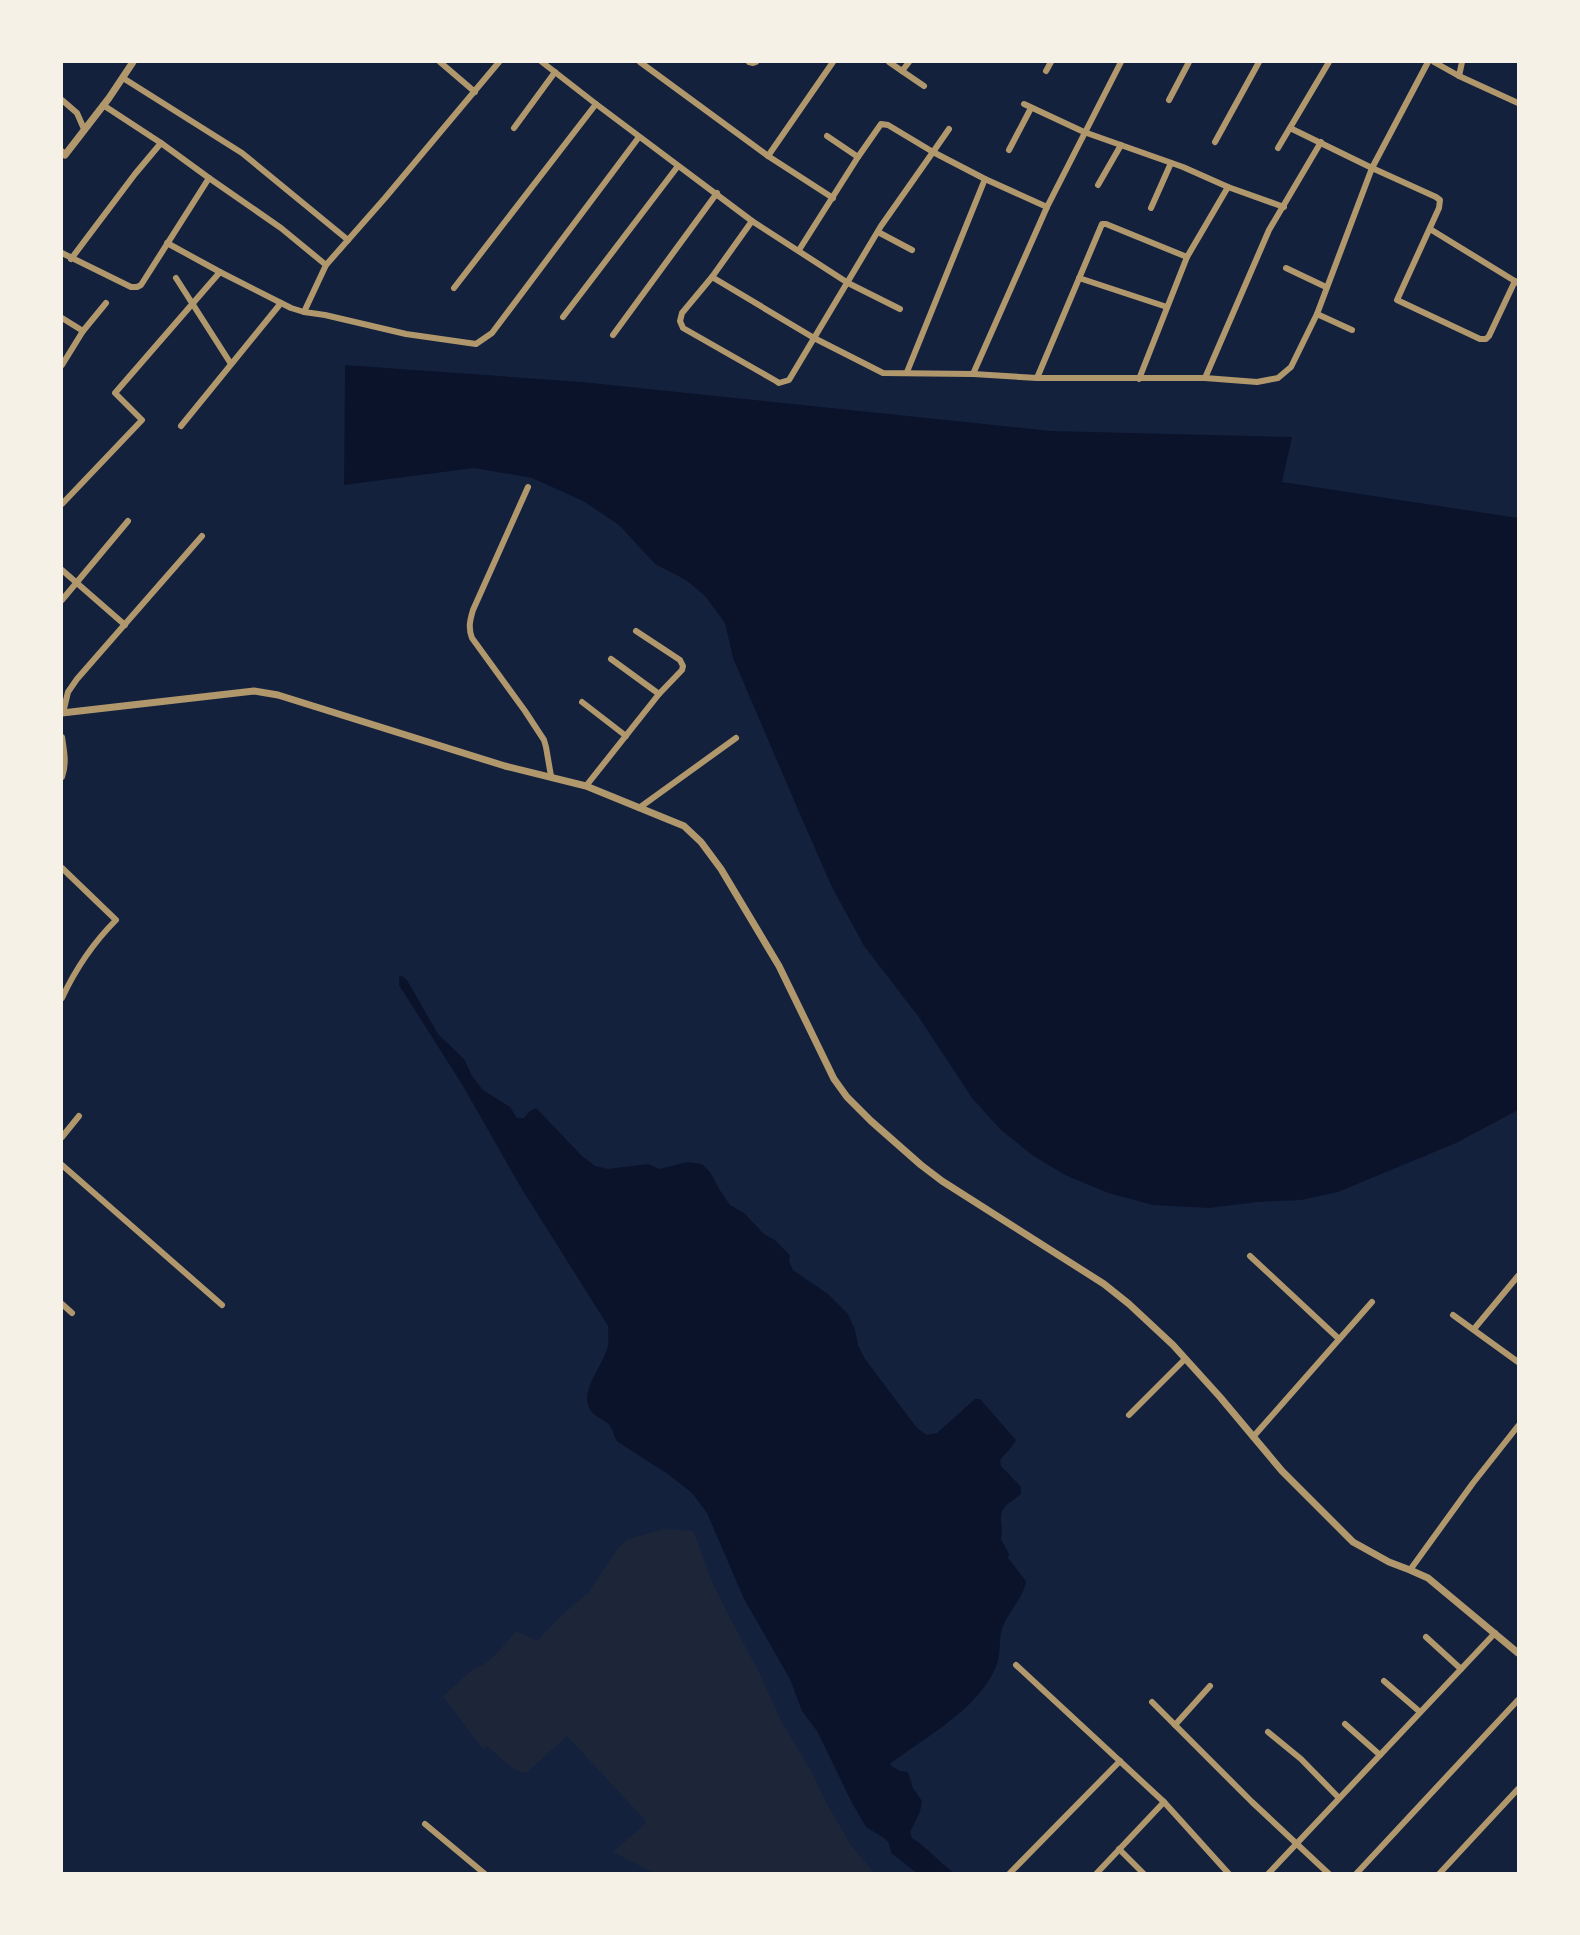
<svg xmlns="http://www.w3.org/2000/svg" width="1580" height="1935" viewBox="0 0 1580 1935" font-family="Georgia,serif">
<rect width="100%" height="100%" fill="#14213d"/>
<path fill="#1d2539" d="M665,1529L693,1531L713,1584L732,1622L759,1672L781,1721L810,1769L828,1806L851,1845L874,1873H654L613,1852L647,1822L567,1736L526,1773C511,1771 498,1755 487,1746L483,1749L443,1696L472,1670L485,1664L498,1652L516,1631L537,1641L562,1615L589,1592L618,1548L628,1539Z"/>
<g fill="#0b132b">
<path d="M345,365L582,382L1051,431L1292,437L1282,482L1518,518V1110L1456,1143L1338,1192L1301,1200L1258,1202L1209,1208L1153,1205L1108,1193L1065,1175L1032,1155L1000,1129L972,1098L918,1016L864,946L831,885L799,812L733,658L725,623L705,596L686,580L655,564L619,525L583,501L532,478L474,468L344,485Z"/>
<path d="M402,976L407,980L438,1034L464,1059L472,1076L483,1090L510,1107L517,1118H524L530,1111L536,1108L582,1156L595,1166L608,1169L648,1164L659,1169L688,1162L702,1164L710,1172L721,1192L730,1205L744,1213L764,1234L776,1241L790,1255L789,1261L793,1270L828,1294L848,1314L855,1330L858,1345L865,1359L917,1428L927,1435L937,1433L975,1399H980L1016,1440L1014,1444L1000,1460L1001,1466L1021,1487V1494C1012,1502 1000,1506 1001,1519C1001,1527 1003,1531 1001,1539L1009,1554L1008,1558L1026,1581C1024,1597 1009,1611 1003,1626C998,1638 1002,1653 996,1667C977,1710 927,1736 891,1763L890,1765L900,1771L908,1772L913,1788L922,1801L920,1812L910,1832L912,1838C928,1848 939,1862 954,1873H917L891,1853L889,1843L884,1838L866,1827L852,1803L817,1731L802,1711L790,1679L744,1599L707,1513L692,1493L669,1475L618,1442C613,1437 614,1431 610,1426C605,1419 595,1417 591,1411C577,1392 605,1364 608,1345C609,1339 608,1332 608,1326L520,1186L463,1086L399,985V977Z"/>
</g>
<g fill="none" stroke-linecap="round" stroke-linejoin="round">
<g stroke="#b1986c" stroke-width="6">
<path d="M440,62L475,92"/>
<path d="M542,62L596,104L752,221L848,283L900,309"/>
<path d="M640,62L768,156L833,62"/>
<path d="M749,62L753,63L756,62"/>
<path d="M889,62L902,71L909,62"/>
<path d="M1434,62L1459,76L1462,62"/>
<path d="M902,71L924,86"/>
<path d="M1046,71L1051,62"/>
<path d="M1459,76L1518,103"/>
<path d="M123,78L242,153L348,240"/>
<path d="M62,100L77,113L84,129"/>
<path d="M1169,100L1189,62"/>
<path d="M1024,104L1084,132L1183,167L1228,187L1284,207"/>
<path d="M103,105L161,143"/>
<path d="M514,128L555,72"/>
<path d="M1290,128L1372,168L1428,62"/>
<path d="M827,136L858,157"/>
<path d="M1215,142L1259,62"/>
<path d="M1278,148L1329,62"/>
<path d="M1009,150L1031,108"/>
<path d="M768,156L833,198"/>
<path d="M985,179L1047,207"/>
<path d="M1098,185L1121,145"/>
<path d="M1151,208L1171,163"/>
<path d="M752,221L712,277L814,338L883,373L973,374L1037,378H1205L1269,230L1321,142"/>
<path d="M1430,229L1518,283"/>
<path d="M878,232L912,250"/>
<path d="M167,243L220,272"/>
<path d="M799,250L858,157L881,124L888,125L933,152L949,129"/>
<path d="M62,253L131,287H137L141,285L209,178L281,228L326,265L304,312L325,315L406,334L476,344L492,333L639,137"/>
<path d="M71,259L135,174L161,143L209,178"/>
<path d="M326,265L385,198L499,62"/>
<path d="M1286,268L1326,287"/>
<path d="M712,277L682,313L680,321L683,328L776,381L779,383L789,380L881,226L933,152L985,179L907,372"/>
<path d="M176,278L231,364"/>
<path d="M1079,278L1167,307"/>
<path d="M454,288L596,104"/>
<path d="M1317,314L1352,330"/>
<path d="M563,317L678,166"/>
<path d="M62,318L83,331"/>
<path d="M613,335L717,193"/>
<path d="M62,365L83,331L106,303"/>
<path d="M973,374L1047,207L1121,62"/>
<path d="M1037,378L1102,224H1106L1187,257"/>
<path d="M1205,378L1257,382L1278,378L1291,367L1317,314L1372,168L1436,197L1440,200L1439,208L1397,300L1480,339H1486L1489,336L1515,281"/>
<path d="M1139,379L1187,257L1228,187"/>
<path d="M181,426L281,303"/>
<path d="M528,487L473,610C470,620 468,628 472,638L525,711L544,740L546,747L551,776"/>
<path d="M62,504L142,420L115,393L220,272L291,308L304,312"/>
<path d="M62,570L125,625"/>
<path d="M62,600L128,521"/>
<path d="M611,659L659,694"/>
<path d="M582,702L626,736"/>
<path d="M63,713L68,692L77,679L202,536"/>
<path d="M62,737C64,751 67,763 62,777"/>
<path d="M586,786L659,694L682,670L683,666L680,660L636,631"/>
<path d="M639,808L736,738"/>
<path d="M62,868L116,920C93,943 76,968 62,998"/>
<path d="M62,1137L79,1116"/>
<path d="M62,1165L222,1305"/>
<path d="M1250,1256L1339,1339"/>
<path d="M62,1304L72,1313"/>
<path d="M1453,1315L1518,1362"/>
<path d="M1474,1329L1518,1276"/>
<path d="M1129,1415L1185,1359"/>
<path d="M1253,1437L1372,1302"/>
<path d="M1410,1570L1473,1483L1518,1426"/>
<path d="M1426,1637L1461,1669"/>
<path d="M1016,1665L1164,1802L1096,1874"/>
<path d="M1384,1681L1420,1712"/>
<path d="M1152,1702L1252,1802L1329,1874"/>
<path d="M1345,1724L1380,1755"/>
<path d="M1175,1725L1210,1686"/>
<path d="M1268,1732L1301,1759L1339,1798"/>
<path d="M1164,1802L1229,1874"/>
<path d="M425,1824L485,1874"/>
<path d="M1119,1849L1144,1874"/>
<path d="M1009,1874L1120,1761"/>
<path d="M1268,1874L1495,1633"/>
<path d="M1356,1874L1518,1700"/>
<path d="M1439,1874L1518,1789"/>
</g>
<g stroke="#b1986c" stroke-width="7">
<path d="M62,152L65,155L109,98L133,62"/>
<path d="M62,713L254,691L278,695L505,766L586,786L684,826L701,842L721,869L779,966L834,1079L847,1097L871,1121L921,1165L942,1181L1104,1284L1129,1304L1173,1345L1220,1397L1282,1471L1353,1542L1389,1562L1410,1570L1428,1578L1518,1653"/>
</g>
</g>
<rect width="1580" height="1935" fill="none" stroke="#f6f1e7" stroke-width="126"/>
</svg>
